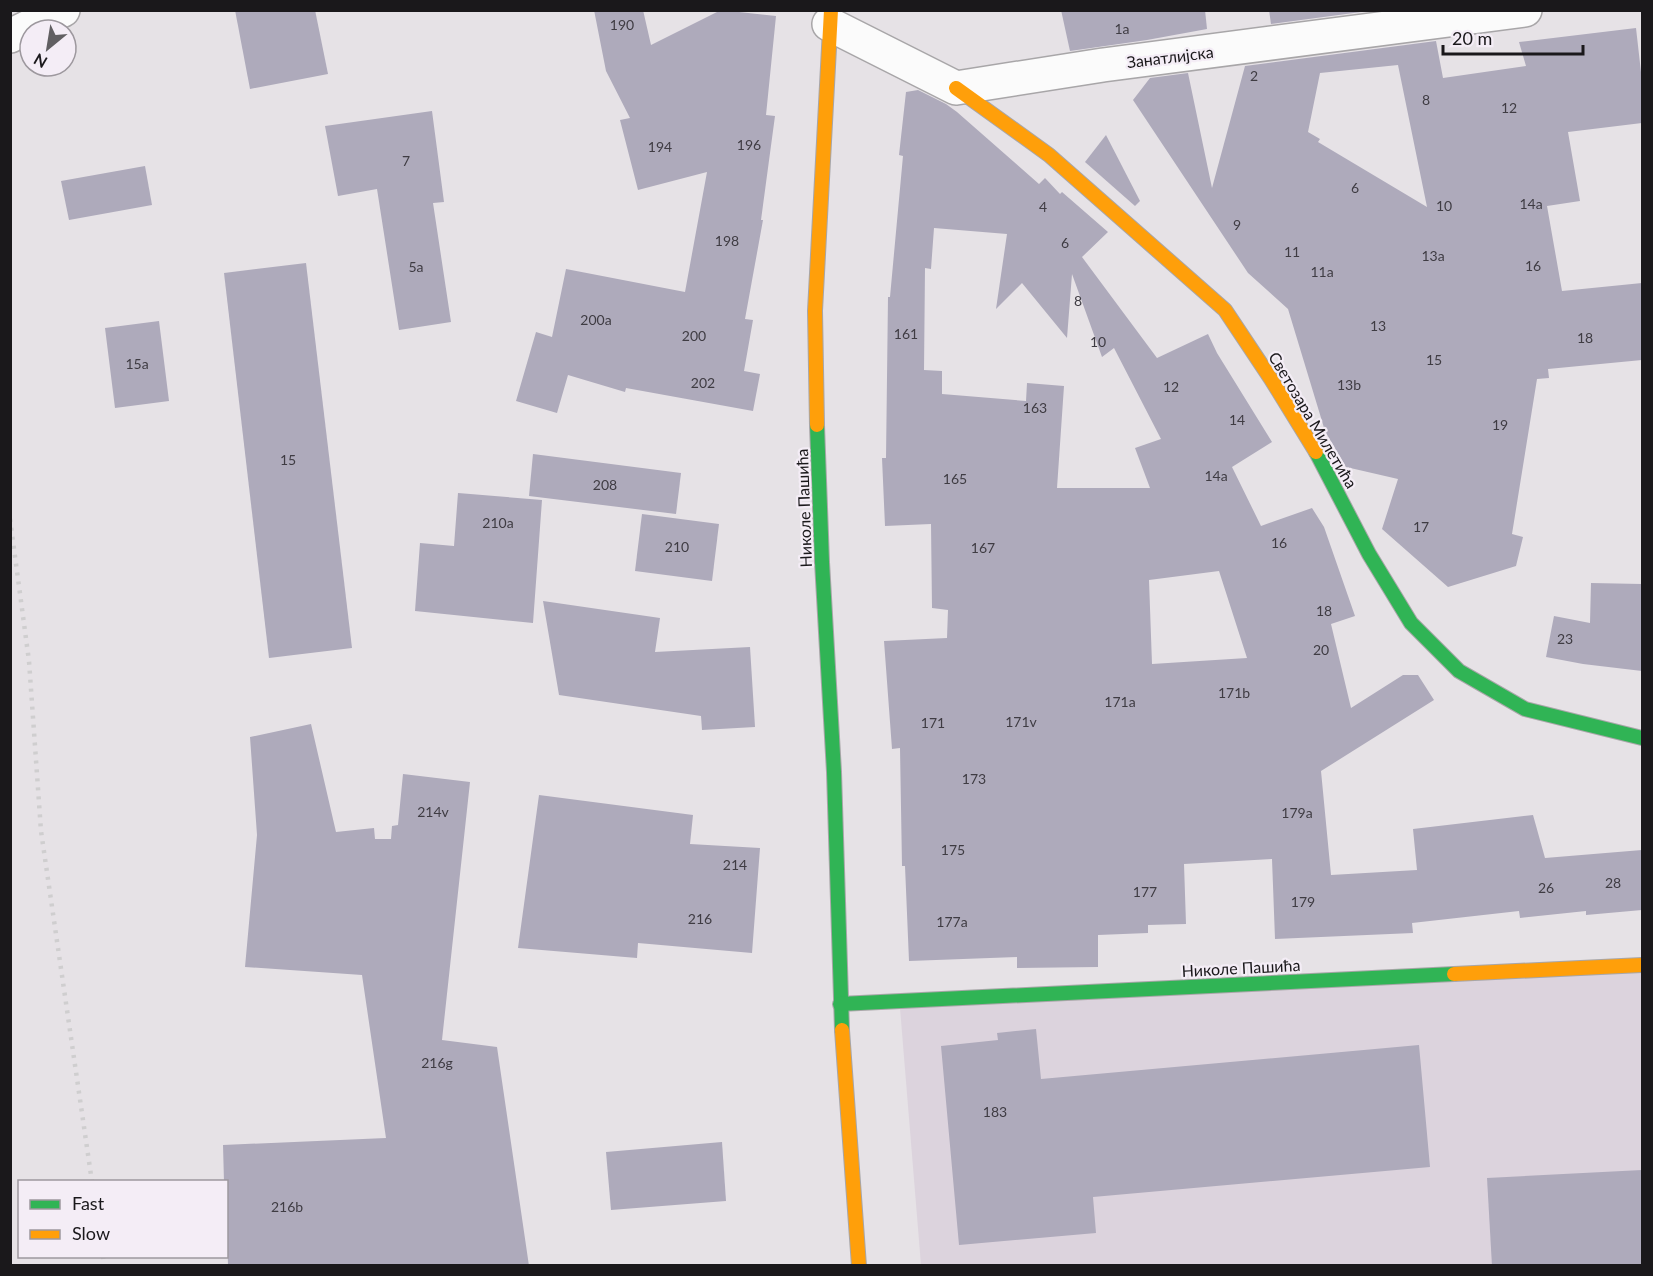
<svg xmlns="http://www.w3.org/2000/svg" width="1653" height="1276" viewBox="0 0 1653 1276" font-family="Lato,sans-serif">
<rect width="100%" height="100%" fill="#e6e2e6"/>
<path fill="#dcd3dd" d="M1642,971V1265H921L900,1008Z"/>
<g fill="#aeaabb" fill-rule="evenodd">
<path d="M235,10H315L328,74L250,89Z"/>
<path d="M594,10H643L651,45L721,10L776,16L766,115L775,116L761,220H763L745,319L753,320L744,371L760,374L753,411L626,388L625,392L568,375L557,413L516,401L536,332L552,337L566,269L685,292L707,172L638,190L620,120L630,118L606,71Z"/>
<path d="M1061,10H1205L1207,29L1147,40L1070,51Z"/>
<path d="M1269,10H1376L1271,24Z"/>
<path d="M1636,28L1642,81V123L1568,132L1580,201L1547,206L1562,291L1642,283V360L1548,369L1549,378L1537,379L1512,534L1523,537L1516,566L1448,587L1382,529L1398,479L1346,467L1325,431L1288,309L1248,273L1133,100L1150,78L1188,73L1212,188L1245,66L1436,41L1443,78L1526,66L1519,42ZM1398,65L1427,207L1318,142L1320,139L1308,132L1320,73Z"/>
<path d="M918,90L946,104L957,112L1039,184L1045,178L1060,194L1062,192L1108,232L1082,257L1157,358L1208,334L1217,353L1272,442L1232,467L1261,526L1312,508L1324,527L1355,616L1331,624L1351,708L1403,675H1418L1434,700L1321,771L1331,875L1417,870L1413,829L1533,815L1545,858L1642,850V910L1586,915V911L1520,918L1519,911L1412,923L1413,933L1275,939L1272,859L1184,864L1186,924L1148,925V933L1098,935V967L1017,968V957L909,961L905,866H902L900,748L892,749L884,641L947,638L948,610L932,608L931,524L885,526L882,458H886L888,297H890L903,156L899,155L906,92ZM934,228L1007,234L996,309L1022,283L1067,338L1072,274L1102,357L1114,348L1161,439L1135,448L1150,488H1057L1064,386L1027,383L1026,401L942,394V371L924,370L925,268L931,269ZM1219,571L1247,658L1152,664L1149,580Z"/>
<path d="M432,111L444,202L433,203L451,322L399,330L377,189L338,196L325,126Z"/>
<path d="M1106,135L1140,201L1135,206L1085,162Z"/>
<path d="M145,166L152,205L69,220L61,181Z"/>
<path d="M306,263L352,648L269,658L224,273Z"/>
<path d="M159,321L169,401L115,408L105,328Z"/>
<path d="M533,454L681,473L676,514L529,496Z"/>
<path d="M458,493L542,500L533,623L415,611L420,543L454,546Z"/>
<path d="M642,514L719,524L712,581L635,571Z"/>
<path d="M1591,583L1642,584V671L1583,664L1546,657L1554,616L1590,623Z"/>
<path d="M543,601L660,618L655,652L750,647L755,727L702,730L701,716L559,695Z"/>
<path d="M311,724L336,832L374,828L375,839H391L392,826L398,825L403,774L470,782L442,1040L497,1047L529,1266H228L226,1182H224L223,1145L386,1138L362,975L245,967L257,835L250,737Z"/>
<path d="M539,795L693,815L690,844L760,848L752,953L638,943L637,958L518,948Z"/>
<path d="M1036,1029L1041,1079L1419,1045L1430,1167L1093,1197L1096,1233L959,1245L941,1046L998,1040L997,1033Z"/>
<path d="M722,1142L726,1201L611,1210L606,1152Z"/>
<path d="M1642,1170V1266H1492L1487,1178Z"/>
</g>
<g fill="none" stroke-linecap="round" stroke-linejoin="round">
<g stroke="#a8a6a8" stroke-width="36">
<g id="street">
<path d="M829,24L956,88L1103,65L1525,10"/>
<path d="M10,36L63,10"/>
</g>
</g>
<g stroke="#a8a6a8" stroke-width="16">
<g id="fast">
<path d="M817,425L822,562L834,772L842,1030"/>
<path d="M1316,452L1369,554L1411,623L1459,671L1525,709L1642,738"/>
<path d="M840,1004L1454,974"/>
</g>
</g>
<g stroke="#a8a6a8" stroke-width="16">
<g id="slow">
<path d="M956,88L1049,155L1225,310L1271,379L1316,452"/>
<path d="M817,425L815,311L831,10"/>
<path d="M1454,974L1642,965"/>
<path d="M842,1030L859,1266"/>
</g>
</g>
<use href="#street" stroke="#fbfbfb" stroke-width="33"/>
<use href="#fast" stroke="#30b455" stroke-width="14"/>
<use href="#slow" stroke="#ff9f0a" stroke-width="14"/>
<g stroke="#cfcecf" stroke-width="4.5" stroke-dasharray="3 6" stroke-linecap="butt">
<path d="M10,519L29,661L41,831L92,1182"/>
<path d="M103,1256L104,1266"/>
</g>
</g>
<g text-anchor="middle" stroke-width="4.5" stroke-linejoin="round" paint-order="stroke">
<g font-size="14" fill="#3f3c43">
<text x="622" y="30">190</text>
<text x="1122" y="34">1a</text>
<text x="1254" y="81">2</text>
<text x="1426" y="105">8</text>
<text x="1509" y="113">12</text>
<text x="749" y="150">196</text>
<text x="660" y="152">194</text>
<text x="406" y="166">7</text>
<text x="1355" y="193">6</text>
<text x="1531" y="209">14a</text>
<text x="1444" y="211">10</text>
<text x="1043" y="212">4</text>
<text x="1237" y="230">9</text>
<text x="727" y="246">198</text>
<text x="1065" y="248">6</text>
<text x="1292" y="257">11</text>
<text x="1433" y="261">13a</text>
<text x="1533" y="271">16</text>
<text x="416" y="272">5a</text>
<text x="1322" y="277">11a</text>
<text x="1078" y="306">8</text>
<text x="596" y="325">200a</text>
<text x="1378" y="331">13</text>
<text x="906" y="339">161</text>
<text x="694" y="341">200</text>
<text x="1585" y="343">18</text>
<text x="1098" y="347">10</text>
<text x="1434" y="365">15</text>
<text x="137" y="369">15a</text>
<text x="703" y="388">202</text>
<text x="1349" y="390">13b</text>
<text x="1171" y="392">12</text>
<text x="1035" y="413">163</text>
<text x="1237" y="425">14</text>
<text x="1500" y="430">19</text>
<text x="288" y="465">15</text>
<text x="1216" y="481">14a</text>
<text x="955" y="484">165</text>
<text x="605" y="490">208</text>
<text x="498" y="528">210a</text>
<text x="1421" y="532">17</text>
<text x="1279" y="548">16</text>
<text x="677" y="552">210</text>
<text x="983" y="553">167</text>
<text x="1324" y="616">18</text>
<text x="1565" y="644">23</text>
<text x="1321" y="655">20</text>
<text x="1234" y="698">171b</text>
<text x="1120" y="707">171a</text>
<text x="1021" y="727">171v</text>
<text x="933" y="728">171</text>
<text x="974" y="784">173</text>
<text x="433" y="817">214v</text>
<text x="1297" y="818">179a</text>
<text x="953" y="855">175</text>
<text x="735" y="870">214</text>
<text x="1613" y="888">28</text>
<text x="1546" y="893">26</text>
<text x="1145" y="897">177</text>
<text x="1303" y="907">179</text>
<text x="700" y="924">216</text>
<text x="952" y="927">177a</text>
<text x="437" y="1068">216g</text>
<text x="995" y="1117">183</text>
<text x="287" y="1212">216b</text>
</g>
<g font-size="16" fill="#1a181b" stroke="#f4edf6">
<text transform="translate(1170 57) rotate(-7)" y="6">Занатлијска</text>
<text transform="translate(1313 420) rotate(59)" y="6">Светозара Милетића</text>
<text transform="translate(804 508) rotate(-92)" y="6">Николе Пашића</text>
<text transform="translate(1241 968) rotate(-3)" y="6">Николе Пашића</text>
</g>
</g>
<rect width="1653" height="1276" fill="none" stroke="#1a181b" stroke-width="24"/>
<rect x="18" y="1180" width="210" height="78" fill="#f4edf6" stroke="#9d989e" stroke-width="1.5"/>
<rect x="30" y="1200" width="30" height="9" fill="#30b455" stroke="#9d989e" stroke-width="1.5"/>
<text x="72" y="1210" font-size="18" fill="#1a181b">Fast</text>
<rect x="30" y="1230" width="30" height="9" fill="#ff9f0a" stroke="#9d989e" stroke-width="1.5"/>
<text x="72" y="1240" font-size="18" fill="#1a181b">Slow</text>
<g transform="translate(48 48) rotate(210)"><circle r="28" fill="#f4edf6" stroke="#9d989e" stroke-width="1.5"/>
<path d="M0-4.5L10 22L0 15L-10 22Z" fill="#615f62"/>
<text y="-9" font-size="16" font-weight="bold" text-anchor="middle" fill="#1a181b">N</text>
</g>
<path d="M1443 45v9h140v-9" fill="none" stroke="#1a181b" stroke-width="3"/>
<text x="1452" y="45" font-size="18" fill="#1a181b" stroke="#f4edf6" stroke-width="4.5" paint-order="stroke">20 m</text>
</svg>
